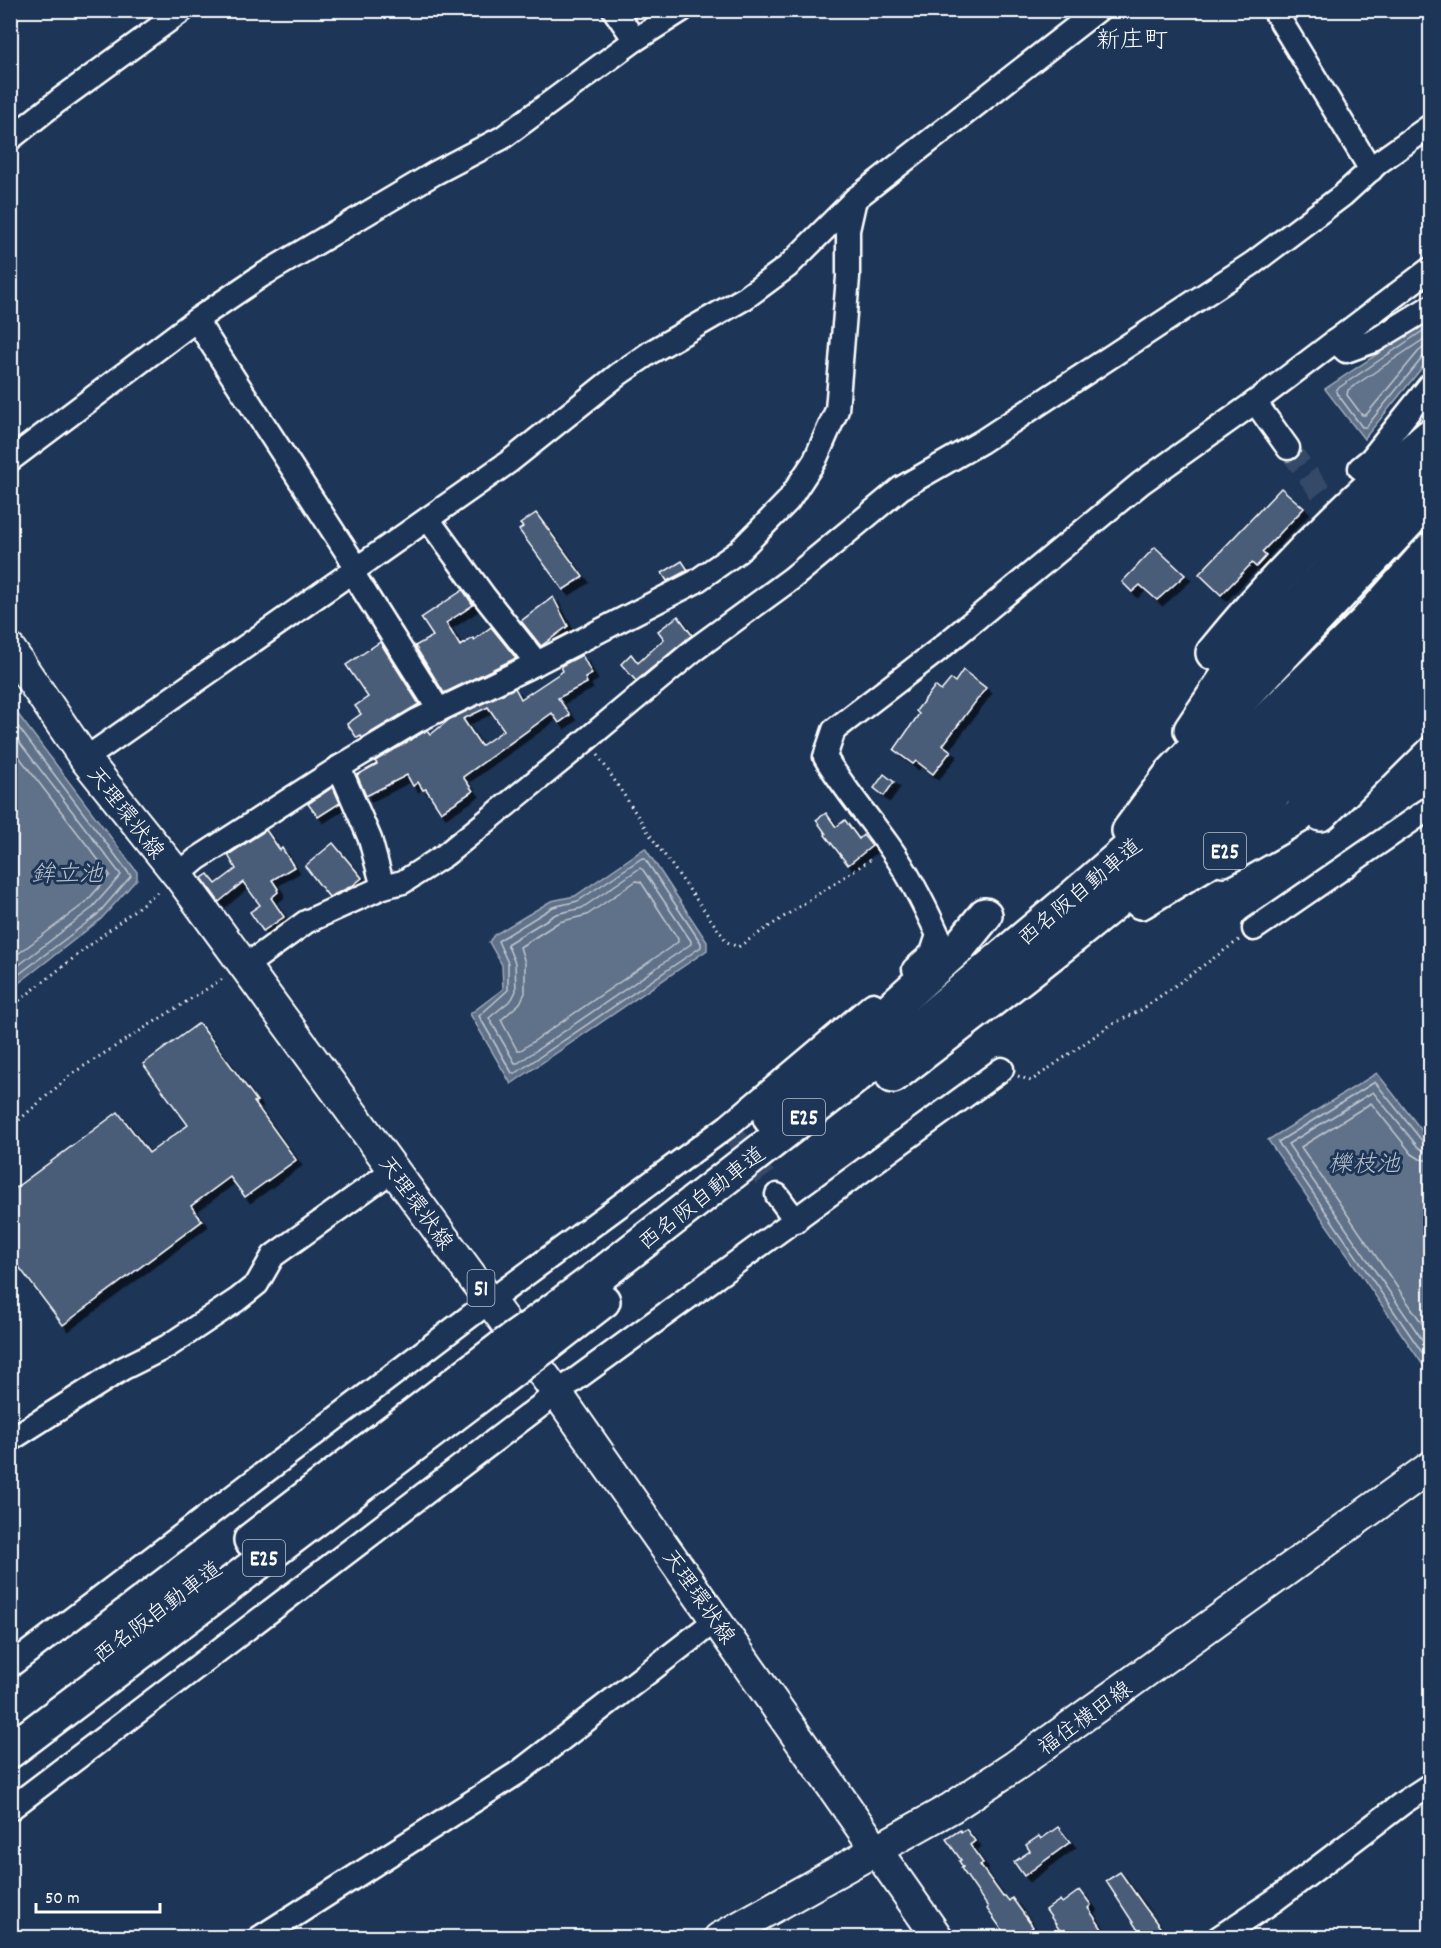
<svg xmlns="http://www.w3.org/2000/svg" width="1441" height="1948" viewBox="0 0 1441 1948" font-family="Dekko,'Klee One',sans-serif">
<defs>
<filter id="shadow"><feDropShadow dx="5.5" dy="5.5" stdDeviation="0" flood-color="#0009"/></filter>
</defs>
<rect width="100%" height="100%" fill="#1d3557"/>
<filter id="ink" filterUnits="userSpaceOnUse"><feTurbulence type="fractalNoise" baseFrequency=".0167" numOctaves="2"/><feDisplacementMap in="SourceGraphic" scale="12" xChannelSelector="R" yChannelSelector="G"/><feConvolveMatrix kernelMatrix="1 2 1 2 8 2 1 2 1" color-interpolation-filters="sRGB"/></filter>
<g filter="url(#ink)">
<g fill="#617289" stroke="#a0aab8" stroke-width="1.5">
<path d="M1430,319V358L1364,439L1325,389Z"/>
<path d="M11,705L137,872V879L101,919L11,989Z"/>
<path d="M645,848L707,942V950L511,1084L470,1014L503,989L502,965L489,942L494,935L551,901L575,896Z"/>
<path d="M1377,1073L1430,1141V1375L1268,1140Z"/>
</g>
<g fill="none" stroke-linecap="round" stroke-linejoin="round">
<g stroke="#c0c7d0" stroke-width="1.5">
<path d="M1430,326L1337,389L1336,392L1362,427H1366L1423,357L1430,354"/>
<path d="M1430,335L1348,390L1347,395L1362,415H1366L1418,352L1424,347H1430"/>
<path d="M10,716L131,876L97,915L10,981"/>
<path d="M10,730L121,875L91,909L10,972"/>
<path d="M10,745L110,875L85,903L10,960"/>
<path d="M642,858L645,859L701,943V947L516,1073H512L479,1016L508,990V963L498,941L553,907L578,901Z"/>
<path d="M640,868L643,870L691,941V944L518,1063H515L489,1018L512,999L516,991L515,963L507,944L556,914L582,908Z"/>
<path d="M636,881L641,882L678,939V942L521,1050H517L501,1020L520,1003L525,993V963L520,947L559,922L587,915Z"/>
<path d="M1430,1144L1423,1142L1375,1082L1278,1142L1430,1364"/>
<path d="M1430,1152L1424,1151L1418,1147L1373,1092L1288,1144L1430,1351"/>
<path d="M1430,1161L1420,1159L1412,1154L1371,1103L1301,1147L1430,1335"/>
</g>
</g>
<g fill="#4a5d79" stroke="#fff" stroke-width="1.5" fill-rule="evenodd" filter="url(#shadow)">
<path d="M1281,488L1304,508L1262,552L1266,556L1256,567L1252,563L1221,595L1199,574Z"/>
<path d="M536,513L583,577L563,590L519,530L523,527L520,524Z"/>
<path d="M1155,547L1185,575L1157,600L1140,585L1132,592L1122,582Z"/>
<path d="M682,561L688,570L667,581L662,573Z"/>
<path d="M463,590L473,605L446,623L460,646L473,638L474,640L491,627L516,658L444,693L415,646L433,636L421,618Z"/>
<path d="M553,597L568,626L541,646L521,621Z"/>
<path d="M678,616L692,635L636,681L621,664L631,654L638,663L664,639L658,631Z"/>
<path d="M380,642L419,704L362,738L361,736L357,738L347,724L361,714L355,706L368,697L346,665Z"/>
<path d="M582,655L592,674L585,678L587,683L558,698L570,715L559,723L552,713L463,777L473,791L441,812L426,789L423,790L418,782L413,786L407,775L366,796L357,775L377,764L375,761L422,733L427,731L430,735L450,719L515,688L521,699L563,671L561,666ZM488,707L504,730L481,746L463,719Z"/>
<path d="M963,670L986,688L943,745L951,751L933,774L916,761L913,764L894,750L919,714L916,711L935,686L941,691L951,679L955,682Z"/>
<path d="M884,774L894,782L884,796L874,788Z"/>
<path d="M333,787L340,803L318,817L308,804Z"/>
<path d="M826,813L836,827L845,820L859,839L863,835L872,846L848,865L825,835L826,834L816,820Z"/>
<path d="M266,830L280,850L282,848L294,867L272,880L278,889L277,890L278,892L271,898L284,917L263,931L250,912L260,905L243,882L219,902L202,878L208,874L216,884L236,869L228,855Z"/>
<path d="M333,843L362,878L352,886L329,897L305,866Z"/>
<path d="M199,1023L257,1101L254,1102L296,1160L245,1197L230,1177L191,1206L202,1221L63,1325L10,1255V1192L118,1112L149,1153L188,1125L143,1064Z"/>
<path d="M1058,1827L1070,1842L1024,1876L1014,1862L1030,1851L1026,1845L1039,1836L1041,1839Z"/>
<path d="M966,1829L975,1841L970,1845L983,1863L980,1865L1003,1897L1005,1896L1009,1901L1012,1898L1033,1927L1018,1938H1008L995,1920L987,1909L988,1907L961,1868L963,1867L959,1861L961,1860L946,1839L960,1830L961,1832Z"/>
<path d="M1120,1872L1144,1906L1168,1938H1143L1106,1881Z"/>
<path d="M1080,1890L1091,1905L1088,1908L1108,1938H1065L1046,1910L1060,1900L1062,1903Z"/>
</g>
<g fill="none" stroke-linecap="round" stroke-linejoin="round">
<g stroke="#344968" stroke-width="22" stroke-dasharray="22 11" stroke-linecap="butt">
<path d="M1288,448L1403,602"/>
<path d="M733,1133L777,1195"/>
</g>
<g stroke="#fff" stroke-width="27">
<g id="minor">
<path d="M614,10L635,40"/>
<path d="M1274,10L1371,170"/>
<path d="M10,139L58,101L183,10"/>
<path d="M196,320L357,568"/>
<path d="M1335,341L1346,351L1374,341L1430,307"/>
<path d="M1255,402L1288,448"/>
<path d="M10,460L196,320L261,276L435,173L502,138L635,40L682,10"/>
<path d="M1360,468L1371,459L1430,385"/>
<path d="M428,519L484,596L537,663"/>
<path d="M352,572L439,710"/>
<path d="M85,759L510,461L619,374L651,352L745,298L787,267L855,199L1098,10"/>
<path d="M339,767L370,839L383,887"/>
<path d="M178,875L197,859L346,763L416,721L537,663L695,582L738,552L788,501L815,460L837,410L848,277V230L855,199"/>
<path d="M1254,929L1430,808"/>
<path d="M244,967L306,922L383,887L403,882L445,855L568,755L694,650L791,579L901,488L981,442L1253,263L1343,195L1379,162L1430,126"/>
<path d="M914,969L932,953L938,935C924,904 909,874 889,846C868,816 844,789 825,757L834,730L937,651L1141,483L1255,402L1430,269"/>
<path d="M777,1195L796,1221"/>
<path d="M10,1440L122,1369L168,1346L237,1300L257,1284L273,1256L393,1170"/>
<path d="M10,1666L490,1301L728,1126L873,1004"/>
<path d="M10,1809L557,1393L1002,1069"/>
<path d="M259,1938L519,1772L716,1620"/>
<path d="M1218,1938L1275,1900L1404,1802L1430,1785"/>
</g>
</g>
<g stroke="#fff" stroke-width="34">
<g id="major">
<path d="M10,649L85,759L178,875L557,1393L938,1938"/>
<path d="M719,1938L951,1808L1015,1766L1430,1467"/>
</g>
</g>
<g stroke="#fff" stroke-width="38">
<g id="highway">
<path d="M1213,653C1277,574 1351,500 1430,436"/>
<path d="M1191,730L1224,681L1324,577L1404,488L1430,464"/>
<path d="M1304,796L1382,720L1430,669"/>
<path d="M1321,814L1430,706"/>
<path d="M1129,831L1171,774L1430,498"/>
<path d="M1199,853L1243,822L1302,767L1430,628"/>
<path d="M1223,859L1297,817L1330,788"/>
<path d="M1141,902L1225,851"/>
<path d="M893,1076C995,997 1098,921 1194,834C1279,758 1354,673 1430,588"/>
<path d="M770,1118L960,946L985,915"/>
<path d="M531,1327L598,1277L908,1036L1071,899L1184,801L1366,622L1430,550"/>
<path d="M545,1346L603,1301"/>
<path d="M251,1540L504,1346"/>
<path d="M10,1751L518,1366"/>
</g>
</g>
<g stroke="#fff" stroke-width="3" stroke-dasharray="1.5 4.5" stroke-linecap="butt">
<path d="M598,755L650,835L727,942L738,947L873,858"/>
<path d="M10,1008L160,890"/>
<path d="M1018,1076L1031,1081L1109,1026L1141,1010L1239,940"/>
<path d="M10,1128L73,1073L224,978"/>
</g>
<use href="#minor" stroke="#1d3557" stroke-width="22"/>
<use href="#major" stroke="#1d3557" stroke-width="30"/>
<use href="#highway" stroke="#1d3557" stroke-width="33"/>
<g stroke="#fff" stroke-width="38" stroke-linecap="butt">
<g id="highway-bridge">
<path d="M504,1346L531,1327"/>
<path d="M518,1366L545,1346"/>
</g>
</g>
<use href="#highway-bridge" stroke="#1d3557" stroke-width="33"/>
</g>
</g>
<g text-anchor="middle" stroke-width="6" stroke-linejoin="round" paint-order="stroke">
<g fill="#1d3557" stroke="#bbc2cd" stroke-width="1.5">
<rect x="1204" y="833" width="42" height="36" rx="4.5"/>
<rect x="783" y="1099" width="42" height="36" rx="4.5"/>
<rect x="467.5" y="1270" width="27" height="36" rx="4.5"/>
<rect x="243" y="1540" width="42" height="36" rx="4.5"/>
</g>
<g font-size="21" font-weight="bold" fill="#fff">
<text x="1225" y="858">E25</text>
<text x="804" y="1124">E25</text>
<text x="481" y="1295">51</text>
<text x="264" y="1565">E25</text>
</g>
<g font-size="22" fill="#fff" stroke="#1d3557">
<text transform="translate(127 812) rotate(52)" y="8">天理環状線</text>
<text transform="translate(1079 891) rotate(-40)" y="8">西名阪自動車道</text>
<text transform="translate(701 1197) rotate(-38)" y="8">西名阪自動車道</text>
<text transform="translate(417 1202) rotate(54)" y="8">天理環状線</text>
<text transform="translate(700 1596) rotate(55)" y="8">天理環状線</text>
<text transform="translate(157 1611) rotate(-37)" y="8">西名阪自動車道</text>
<text transform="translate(1084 1717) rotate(-36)" y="8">福住横田線</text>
</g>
<g font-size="24" fill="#fff" stroke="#1d3557">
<text x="1132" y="47">新庄町</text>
</g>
<g font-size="24" font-style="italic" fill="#b8c0ca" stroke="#1d3557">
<text x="67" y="881">鉾立池</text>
<text x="1364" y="1171">櫟枝池</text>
</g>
</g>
<rect width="1441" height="1948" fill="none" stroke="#1d3557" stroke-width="36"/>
<rect x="18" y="18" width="1405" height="1912" fill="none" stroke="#fff" stroke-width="2" filter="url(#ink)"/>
<path d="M36 1903v9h124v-9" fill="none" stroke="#ffffff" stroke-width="3"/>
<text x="45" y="1903" font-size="18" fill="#ffffff" stroke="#1d3557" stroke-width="4.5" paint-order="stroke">50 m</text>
</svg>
